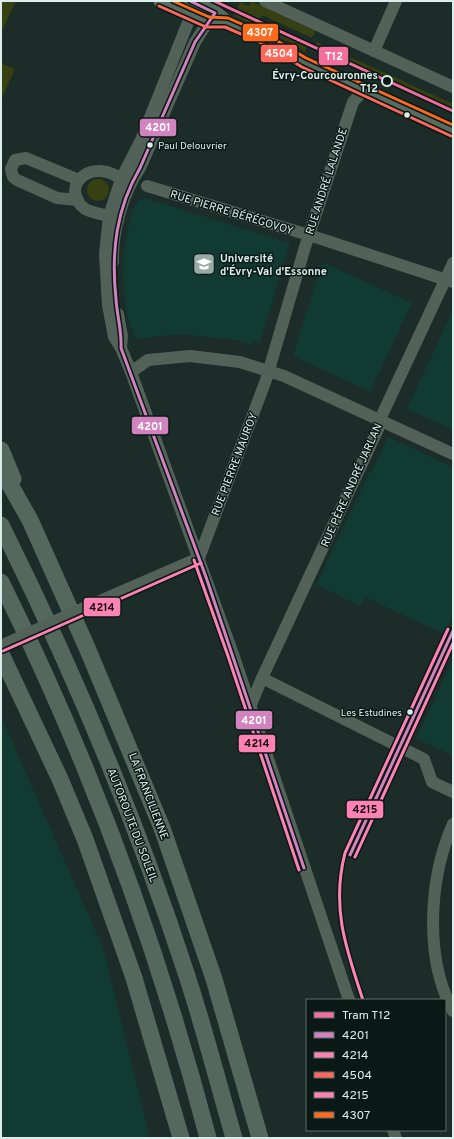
<svg xmlns="http://www.w3.org/2000/svg" width="454" height="1139" viewBox="0 0 454 1139" font-family="Overpass,sans-serif">
<rect width="100%" height="100%" fill="#1b2c29"/>
<g fill="#113a33">
<path d="M144,198L290,243L260,342L254,341L253,345L236,340L189,335H170L135,339L127,315L125,299L123,276L124,252L128,227L133,209L139,200Z"/>
<path d="M322,262L412,303L370,392L293,356Z"/>
<path d="M453,310V430L407,409Z"/>
<path d="M388,437L453,467V616L444,634L365,597L361,606L316,585L369,473H371Z"/>
<path d="M453,659V756L418,739L417,737Z"/>
<path d="M1,716L103,948L150,1138H1Z"/>
</g>
<g fill="#374012">
<path d="M1,1H16L1,33Z"/>
<path d="M251,1L315,31L312,38L262,15L257,24L307,47L305,52L293,44L234,16L240,2L249,6Z"/>
<path d="M317,42L453,104V113L314,49Z"/>
<path d="M1,63L15,69L1,100Z"/>
<circle cx="98" cy="190" r="11"/>
</g>
<g fill="none" stroke-linecap="round" stroke-linejoin="round">
<g stroke="#526258" stroke-width="12">
<path d="M265,1L453,87"/>
<path d="M191,15L141,140L121,179L109,216L105,254L108,305L114,337L121,348L131,372L233,654L349,1000"/>
<path d="M374,51L396,1"/>
<path d="M147,186L312,236L453,282"/>
<path d="M78,200L57,198L17,180L13,177L11,169L15,160L26,158L79,180"/>
<path d="M109,216C102,214 92,213 85,209C58,188 91,153 125,182V186"/>
<path d="M113,262C112,231 123,193 140,168L195,42L208,22"/>
<path d="M118,314L122,336L121,348"/>
<path d="M131,372L148,360L190,356L240,362L284,376L453,454"/>
<path d="M199,558L266,380L305,247L353,102L364,90"/>
<path d="M86,607L199,558"/>
<path d="M262,678L424,759L432,782L453,792"/>
<path d="M250,707L262,678L378,429L382,415L453,263"/>
<path d="M453,824C429,878 424,958 453,1011"/>
<path d="M393,1130L396,1138"/>
</g>
<g stroke="#576c5f" stroke-width="15">
<path d="M161,1L208,22H226"/>
<path d="M190,1L215,13L226,22L266,40L304,62L453,131"/>
</g>
<g stroke="#55685e" stroke-width="17">
<path d="M1,450L13,479"/>
<path d="M1,469L30,520L88,650L162,828L214,979L260,1138"/>
<path d="M1,525C73,670 136,819 186,973C204,1027 218,1083 234,1138"/>
<path d="M1,582C89,759 158,947 208,1138"/>
<path d="M1,654L60,779L85,839L134,978L181,1138"/>
</g>
<path stroke="#526258" stroke-width="12" d="M1,646L86,607"/>
<g stroke="#0b1916" stroke-width="6">
<g id="bus-1">
<path d="M190,1L215,13L195,42L140,168C116,209 111,252 116,299C117,316 122,331 121,348L206,577L304,868"/>
<path d="M350,855L453,631"/>
</g>
</g>
<g stroke="#0b1916" stroke-width="6">
<g id="bus-2">
<path d="M194,560L228,656L299,870"/>
<path d="M3,651L201,563"/>
<path d="M355,857L453,643"/>
</g>
</g>
<g stroke="#0b1916" stroke-width="6">
<path id="bus-3" d="M159,6L206,27H225L264,44L302,67L451,136"/>
</g>
<g stroke="#0b1916" stroke-width="6">
<path id="bus-4" d="M363,1000C346,949 331,907 345,853L448,629"/>
</g>
<g stroke="#0b1916" stroke-width="6">
<path id="bus-5" d="M173,1L209,17L228,18L269,36L306,58L453,125"/>
</g>
<use href="#bus-1" stroke="#d282be" stroke-width="3"/>
<use href="#bus-2" stroke="#ff82b4" stroke-width="3"/>
<use href="#bus-3" stroke="#ff675a" stroke-width="3"/>
<use href="#bus-4" stroke="#ff82b4" stroke-width="3"/>
<use href="#bus-5" stroke="#ff6a1a" stroke-width="3"/>
<g stroke="#0b1916" stroke-width="6">
<path id="tram-1" d="M214,1L453,111"/>
</g>
<use href="#tram-1" stroke="#f46e9c" stroke-width="3"/>
</g>
<defs>
<g id="university-square" transform="scale(1.15)"><rect x="-9" y="-9" width="18" height="18" rx="4" fill="#98aaa6" stroke="#0b1916"/><path d="M0-5L7-2L0 1L-7-2ZM-4 1L0 2.5L4 1V4Q0 6-4 4Z" fill="#fff"/></g>
</defs>
<g fill-rule="evenodd">
<use href="#university-square" x="204" y="264"/>
</g>
<circle fill="#0b1916" stroke="#dbeeea" stroke-width="2" cx="387" cy="81" r="5"/>
<g fill="#dbeeea" stroke="#0b1916" stroke-width="1.5">
<circle cx="407" cy="115" r="3.5"/>
<circle cx="150" cy="145" r="3.5"/>
<circle cx="410" cy="712" r="3.5"/>
</g>
<g text-anchor="middle" stroke-width="3" stroke-linejoin="round" paint-order="stroke">
<g font-size="10" fill="#dbeeea" stroke="#0b1916" text-anchor="start">
<text x="158" y="149">Paul Delouvrier</text>
<text x="402" y="716" text-anchor="end">Les Estudines</text>
</g>
<g font-size="11" font-weight="bold" fill="#dbeeea" stroke="#0b1916" text-anchor="end">
<text x="378" y="79">Évry-Courcouronnes<tspan x="378" dy="13">T12</tspan></text>
</g>
<g font-size="11" fill="#dbeeea" stroke="#0b1916">
<text transform="translate(326 181) rotate(-72)" y="4">RUE ANDRÉ LALANDE</text>
<text transform="translate(232 212) rotate(17)" y="4">RUE PIERRE BÉRÉGOVOY</text>
<text transform="translate(234 464) rotate(-69)" y="4">RUE PIERRE MAUROY</text>
<text transform="translate(351 485) rotate(-66)" y="4">RUE PÈRE ANDRÉ JARLAN</text>
<text transform="translate(149 796) rotate(69)" y="4">LA FRANCILIENNE</text>
<text transform="translate(133 825) rotate(69)" y="4">AUTOROUTE DU SOLEIL</text>
</g>
<g font-size="11" font-weight="bold" fill="#dbeeea" stroke="#0b1916" text-anchor="start">
<text x="220" y="262">Université<tspan x="220" dy="13">d'Évry-Val d'Essonne</tspan></text>
</g>
</g>
<g stroke="#0b1916" stroke-width="1.5">
<rect x="242" y="23" width="37" height="19" rx="4" fill="#ff6a1a"/>
<rect x="260" y="44" width="38" height="19" rx="4" fill="#ff675a"/>
<rect x="318" y="46" width="31" height="20" rx="4" fill="#f46e9c"/>
<rect x="139" y="118" width="38" height="19" rx="4" fill="#d282be"/>
<rect x="131" y="416" width="38" height="19" rx="4" fill="#d282be"/>
<rect x="83" y="597" width="38" height="20" rx="4" fill="#ff82b4"/>
<rect x="235" y="710" width="38" height="20" rx="4" fill="#d282be"/>
<rect x="238" y="734" width="38" height="19" rx="4" fill="#ff82b4"/>
<rect x="346" y="800" width="38" height="19" rx="4" fill="#ff82b4"/>
</g>
<g font-size="11" text-anchor="middle" font-weight="bold" fill="#fff">
<text x="260" y="36">4307</text>
<text x="279" y="57">4504</text>
<text x="334" y="60">T12</text>
<text x="158" y="131">4201</text>
<text x="150" y="430">4201</text>
<text x="254" y="724">4201</text>
</g>
<g font-size="11" text-anchor="middle" font-weight="bold" fill="#111">
<text x="102" y="611">4214</text>
<text x="257" y="747">4214</text>
<text x="365" y="813">4215</text>
</g>
<rect width="454" height="1139" fill="none" stroke="#dbeeea" stroke-width="4"/>
<rect x="306" y="999" width="140" height="132" fill="#0b1916" stroke="#5e6e6b"/>
<rect x="314" y="1012" width="20" height="6" fill="#f46e9c" stroke="#5e6e6b"/>
<text x="342" y="1019" font-size="12" fill="#dbeeea">Tram T12</text>
<rect x="314" y="1032" width="20" height="6" fill="#d282be" stroke="#5e6e6b"/>
<text x="342" y="1039" font-size="12" fill="#dbeeea">4201</text>
<rect x="314" y="1052" width="20" height="6" fill="#ff82b4" stroke="#5e6e6b"/>
<text x="342" y="1059" font-size="12" fill="#dbeeea">4214</text>
<rect x="314" y="1072" width="20" height="6" fill="#ff675a" stroke="#5e6e6b"/>
<text x="342" y="1079" font-size="12" fill="#dbeeea">4504</text>
<rect x="314" y="1092" width="20" height="6" fill="#ff82b4" stroke="#5e6e6b"/>
<text x="342" y="1099" font-size="12" fill="#dbeeea">4215</text>
<rect x="314" y="1112" width="20" height="6" fill="#ff6a1a" stroke="#5e6e6b"/>
<text x="342" y="1119" font-size="12" fill="#dbeeea">4307</text>
</svg>
